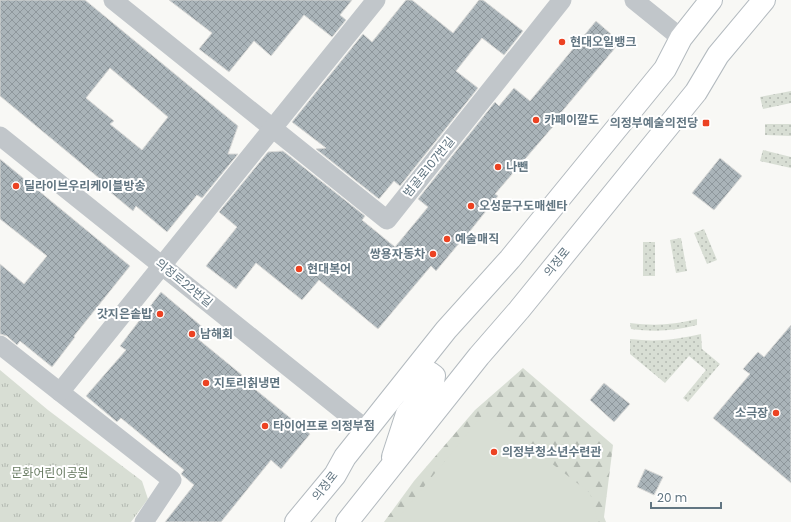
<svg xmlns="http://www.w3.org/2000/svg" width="791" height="522" viewBox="0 0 791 522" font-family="Poppins,'Noto Sans KR',sans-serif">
<defs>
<pattern id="grass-dots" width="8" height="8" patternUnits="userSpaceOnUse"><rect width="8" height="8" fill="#d8ded4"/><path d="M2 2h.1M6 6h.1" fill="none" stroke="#b3b9b1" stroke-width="1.8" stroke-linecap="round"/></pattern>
<pattern id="forest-firs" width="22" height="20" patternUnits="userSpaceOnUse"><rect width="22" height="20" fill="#d8ded4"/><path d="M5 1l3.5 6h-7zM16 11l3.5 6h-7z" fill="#b3b9b1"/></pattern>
<pattern id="park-tufts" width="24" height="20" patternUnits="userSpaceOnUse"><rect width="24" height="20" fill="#d8ded4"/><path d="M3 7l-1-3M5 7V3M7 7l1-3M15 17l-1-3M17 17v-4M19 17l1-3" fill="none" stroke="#b3b9b1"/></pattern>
<pattern id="building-cross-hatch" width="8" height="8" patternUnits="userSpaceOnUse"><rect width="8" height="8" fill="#aab4b9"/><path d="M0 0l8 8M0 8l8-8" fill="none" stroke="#8e979c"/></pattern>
</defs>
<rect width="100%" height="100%" fill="#f8f8f5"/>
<g fill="url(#grass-dots)">
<path d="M791,91V103L763,109L760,97Z"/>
<path d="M765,124H791V136L765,135Z"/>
<path d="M763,150L791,157V168L760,161Z"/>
<path d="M704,229L717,260L707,264L694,233Z"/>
<path d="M681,238L687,271L676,273L670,240Z"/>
<rect x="643" y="242" width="12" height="34"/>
<path d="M697,319V325C674,331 655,332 631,329L630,323C655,326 672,325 697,319Z"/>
<path d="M701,334L702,349L720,364L688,402L683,398L706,370L689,356L665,383L630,354V339C656,342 674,340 701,334Z"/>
</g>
<path fill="url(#forest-firs)" d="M523,368L613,445L604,517L606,522H384L414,481L475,410Z"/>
<path fill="url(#park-tufts)" d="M0,370L48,410L142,481L148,499L131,522H0Z"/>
<path fill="#d8ded4" d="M485,412L590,493L598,522H395Z"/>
<g fill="url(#building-cross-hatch)" stroke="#dadad8" fill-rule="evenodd">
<path d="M0,0H85L238,126L228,154H238L202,198L197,195L167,232L136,206L133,211L109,191L111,188L0,96ZM110,68L168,117L142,150L110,124L114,121L86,98Z"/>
<path d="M169,0H352L340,15L346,20L332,37L304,15L271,56L254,41L229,72L199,49L212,33Z"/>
<path d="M406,0H412L453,33L479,0H483L523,31L504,55L482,38L456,71L478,88L400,186L394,181L379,199L316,149L326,148L292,122L363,34L372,42Z"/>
<path d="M596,21L620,42L554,121L556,123L495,194L498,196L466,236V235L436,271L431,266L378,329L319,280L302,300L256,263L236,289L206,266L237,227L219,212L268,152L283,151L365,216L362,220L395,247L428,207L418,199L495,102L499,106L514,88L530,101Z"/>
<path d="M720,158L742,176L714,210L692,193Z"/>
<path d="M0,159L130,266L74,336L75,337L52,367L20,341L17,345L7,336L0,334V264L24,284L47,256L0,219Z"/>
<path d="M161,292L206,330L198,339L242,375L240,377L310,434L281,469L271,460L221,522H165L194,485L181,474L184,470L121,418L117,422L86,396L126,350L120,346Z"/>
<path d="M791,325V483L713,418L750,374L743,369L758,352L764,357Z"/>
<path d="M604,383L630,404L614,422L590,400Z"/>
<path d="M645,469L663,477L654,495L637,487Z"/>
</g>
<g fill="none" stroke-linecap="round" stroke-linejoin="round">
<g stroke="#b3babf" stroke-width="24">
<g id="secondary">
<path d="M393,457L407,414L433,382L434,376L430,373L424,374L410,392"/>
<path d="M296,522L335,475L345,457L446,330L510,259L665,69L681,38L711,0"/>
<path d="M347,522L479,356L519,310L696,92L718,55L764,0"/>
</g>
</g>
<g stroke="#c1c6ca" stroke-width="19">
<path d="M113,0L387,220L562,0"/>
<path d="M634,0L681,38"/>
<path d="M0,136L367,430"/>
<path d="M0,345L172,480L144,522"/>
<path d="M60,392L376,0"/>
</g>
<use href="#secondary" stroke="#fff" stroke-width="22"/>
</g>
<g fill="#ec4222" stroke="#fff" stroke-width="1.5">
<circle cx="562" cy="42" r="4"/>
<circle cx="536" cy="120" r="4"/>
<rect x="702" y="119" width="8" height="8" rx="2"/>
<circle cx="498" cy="167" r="4"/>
<circle cx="16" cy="186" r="4"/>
<circle cx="471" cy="206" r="4"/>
<circle cx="447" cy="239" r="4"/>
<circle cx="433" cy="254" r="4"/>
<circle cx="299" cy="269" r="4"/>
<circle cx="160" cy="314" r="4"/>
<circle cx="192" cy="334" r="4"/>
<circle cx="206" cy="383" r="4"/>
<circle cx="776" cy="413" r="4"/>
<circle cx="265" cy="426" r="4"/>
<circle cx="494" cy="452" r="4"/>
</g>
<g text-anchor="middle" stroke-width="4" stroke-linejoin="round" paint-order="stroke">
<g font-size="12" font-weight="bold" fill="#627682" stroke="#fff" text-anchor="start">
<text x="570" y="46">현대오일뱅크</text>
<text x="544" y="124">카페이깔도</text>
<text x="698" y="127" text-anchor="end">의정부예술의전당</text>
<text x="506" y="171">나뺀</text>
<text x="24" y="190">딜라이브우리케이블방송</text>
<text x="479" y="210">오성문구도매센타</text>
<text x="455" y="243">예술매직</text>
<text x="425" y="258" text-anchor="end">쌍용자동차</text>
<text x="307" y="273">현대복어</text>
<text x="152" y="318" text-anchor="end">갓지은솥밥</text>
<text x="200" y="338">남해회</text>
<text x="214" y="387">지토리칡냉면</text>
<text x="768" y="417" text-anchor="end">소극장</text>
<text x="273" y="430">타이어프로 의정부점</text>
<text x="502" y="456">의정부청소년수련관</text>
</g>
<g font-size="12" fill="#627682" stroke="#fff">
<text transform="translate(429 167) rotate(-51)" y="4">범골로107번길</text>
<text transform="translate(557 262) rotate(-51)" y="4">의정로</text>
<text transform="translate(184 283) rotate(39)" y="4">의정로22번길</text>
<text transform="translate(325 486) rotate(-52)" y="4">의정로</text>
</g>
<g font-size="12" fill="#677a61" stroke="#fff">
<text x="50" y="477">문화어린이공원</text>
</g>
</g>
<path d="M651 502v6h70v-6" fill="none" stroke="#627682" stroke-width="2"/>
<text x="657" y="502" font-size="12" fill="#627682" stroke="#ffffff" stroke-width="3" paint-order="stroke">20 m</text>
</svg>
